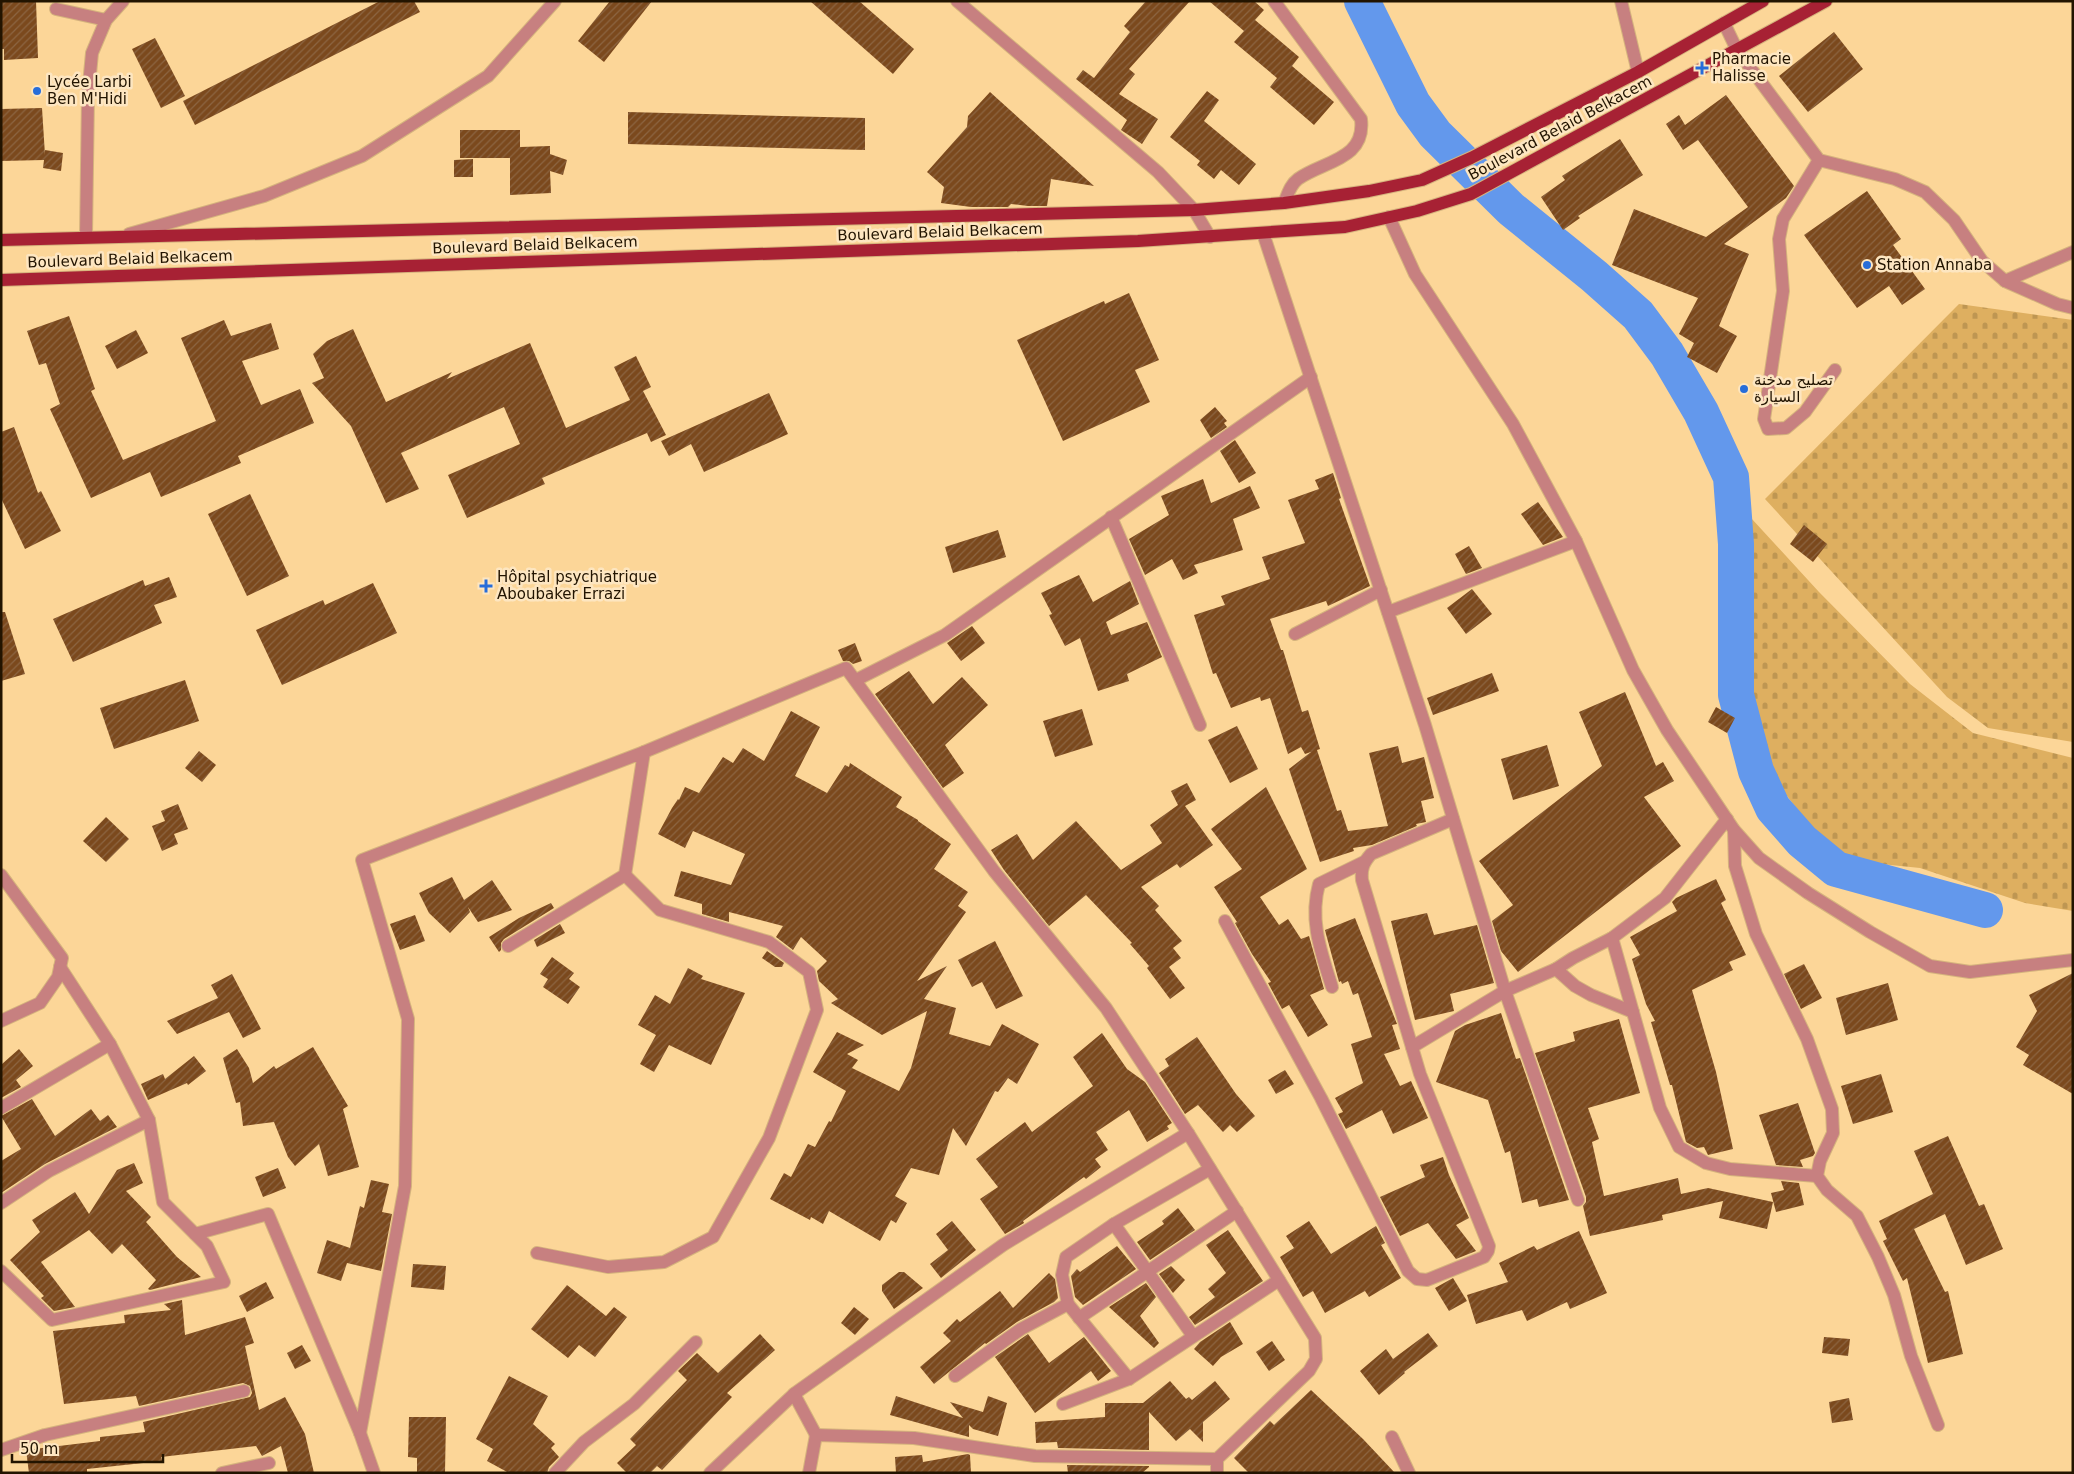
<svg xmlns="http://www.w3.org/2000/svg" width="2074" height="1474" viewBox="0 0 2074 1474" font-family="'DejaVu Sans',Cairo,sans-serif">
<defs>
<pattern id="cemetery-stones" width="16" height="16" patternUnits="userSpaceOnUse" patternTransform="scale(1.25)"><rect width="16" height="16" fill="#deaf60"/><path d="M2 7V4a2 2 0 0 1 4 0v3zM10 15v-3a2 2 0 0 1 4 0v3z" fill="#be9652"/></pattern>
<pattern id="building-hatch" width="6" height="6" patternUnits="userSpaceOnUse" patternTransform="scale(1.25)"><rect width="6" height="6" fill="#7b491d"/><path d="M-1 1l2-2M0 6l6-6M5 7l2-2" fill="none" stroke="#8c6542"/></pattern>
</defs>
<rect width="100%" height="100%" fill="#fcd698"/>
<g fill="url(#cemetery-stones)">
<path d="M1959,304L2073,320V742L1988,728L1947,697L1765,499Z"/>
<path d="M1740,506L1819,592L1910,684L1973,733L2073,758V911L2025,903L1920,868L1852,861L1825,846L1775,780L1747,694Z"/>
</g>
<g fill="none" stroke-linecap="round" stroke-linejoin="round">
<path stroke="#6398ec" stroke-width="36" d="M1362,1L1413,104L1435,134L1511,209L1594,276L1638,315L1667,354L1701,412L1731,477L1736,544V695L1756,771L1773,808L1802,841L1836,869L1985,910"/>
</g>
<g fill="url(#building-hatch)">
<path d="M1,1H36L38,58L4,60V49H1Z"/>
<path d="M380,1H414L420,12L195,125L183,101Z"/>
<path d="M610,1H652L604,62L578,41Z"/>
<path d="M810,1H859L914,49L893,74Z"/>
<path d="M1146,1H1190L1129,69L1135,74L1119,94L1158,119L1142,144L1121,130L1127,120L1076,79L1083,70L1094,78L1130,32L1124,26Z"/>
<path d="M1209,1H1254L1264,10L1255,20L1299,57L1292,66L1334,102L1314,125L1270,87L1277,78L1234,42L1244,31Z"/>
<path d="M1834,32L1863,69L1808,112L1779,76Z"/>
<path d="M155,38L185,96L161,108L132,49Z"/>
<path d="M1207,91L1219,100L1204,121L1256,164L1239,185L1221,170L1214,179L1197,165L1200,161L1170,137Z"/>
<path d="M990,92L1094,186L1051,179L1047,206H1028L1011,204L1008,207H971L941,203L944,187L927,172L967,127L968,116Z"/>
<path d="M1726,95L1794,186L1786,198L1724,244L1749,254L1719,326L1737,336L1717,373L1687,357L1694,343L1679,334L1698,298L1612,265L1634,209L1706,237L1748,207L1698,140L1683,150L1666,124L1679,115L1685,125Z"/>
<path d="M42,108L45,155V150L63,153L61,171L43,168L44,160L1,161V109Z"/>
<path d="M628,112L865,118V150L628,144Z"/>
<path d="M460,130H520V147L550,146V154L567,160L563,175L550,171L551,193L510,195V158H460Z"/>
<path d="M1620,139L1643,175L1578,216L1580,218L1563,230L1541,197L1565,180L1562,176Z"/>
<path d="M473,159V177H454V160Z"/>
<path d="M1867,191L1901,239L1893,245L1925,289L1902,305L1889,286L1857,308L1804,235Z"/>
<path d="M1129,293L1159,360L1135,370L1150,402L1063,441L1017,340L1104,301L1105,304Z"/>
<path d="M69,316L95,389L91,391L123,460L216,421L181,338L224,320L231,336L271,323L279,349L242,361L261,405L300,389L314,423L238,456L241,463L161,497L150,472L91,498L50,409L60,404L46,363L39,365L27,331Z"/>
<path d="M353,329L386,402L452,372L447,379L530,343L566,428L630,400L614,367L636,356L651,387L643,391L666,435L651,442L647,433L542,478L545,484L467,518L448,475L520,444L504,407L401,453L419,489L386,503L351,426L312,383L324,378L313,354L327,341Z"/>
<path d="M136,330L148,353L117,369L105,346Z"/>
<path d="M769,393L788,434L704,472L691,444L669,456L661,441Z"/>
<path d="M1215,407L1227,421L1224,423L1227,427L1211,438L1200,420Z"/>
<path d="M14,427L38,493L41,491L61,531L25,549L1,498V432Z"/>
<path d="M1235,440L1256,473L1239,483L1220,451Z"/>
<path d="M1333,473L1341,498L1339,499L1370,586L1328,606L1326,601L1270,619L1281,650H1283L1302,712L1308,710L1320,749L1317,750L1337,811L1341,810L1348,831L1388,826L1369,753L1398,746L1402,763L1424,757L1434,798L1421,801L1426,822L1416,824L1417,826L1372,845L1353,848L1354,851L1320,862L1289,769L1311,752L1305,754L1301,747L1288,754L1270,698L1261,701L1260,697L1231,708L1216,673L1213,674L1194,615L1225,605L1221,596L1270,579L1262,557L1305,543L1288,500L1319,489L1315,480Z"/>
<path d="M1203,479L1211,503L1250,486L1260,508L1233,519L1243,550L1194,565L1198,573L1183,580L1172,559L1145,575L1129,539L1169,515L1161,496Z"/>
<path d="M250,494L289,576L247,596L208,514Z"/>
<path d="M1538,502L1563,537L1543,545L1521,514Z"/>
<path d="M1804,525L1827,544L1813,562L1790,544Z"/>
<path d="M998,530L1006,557L953,573L945,547Z"/>
<path d="M1469,546L1482,568L1466,574L1455,554Z"/>
<path d="M1079,575L1093,602L1130,581L1139,604L1106,622L1111,635L1147,622L1162,657L1127,674L1129,681L1098,691L1080,638L1065,646L1049,615L1052,614L1041,593Z"/>
<path d="M169,577L177,597L154,605L162,623L73,662L53,619L143,580L145,586Z"/>
<path d="M373,583L397,633L282,685L256,630L323,600L325,605Z"/>
<path d="M1472,589L1492,614L1466,634L1447,608Z"/>
<path d="M1,612H5L25,674L1,681Z"/>
<path d="M972,626L985,643L961,661L947,643Z"/>
<path d="M855,643L862,661L853,664L849,661H843L838,650Z"/>
<path d="M909,671L933,704L962,677L988,705L945,745L964,773L943,788L875,694Z"/>
<path d="M1492,673L1499,691L1433,715L1427,698Z"/>
<path d="M185,680L199,721L114,749L100,708Z"/>
<path d="M1625,692L1656,766L1663,762L1674,781L1644,797L1681,846L1518,972L1501,951L1492,921L1513,905L1479,861L1602,766L1579,712Z"/>
<path d="M1716,707L1735,718L1727,733L1708,722Z"/>
<path d="M1082,709L1093,745L1055,757L1043,721Z"/>
<path d="M791,711L820,727L795,776L827,793L845,765L849,767L850,763L902,797L896,807L918,820V821L951,844L934,869L968,892L958,906L966,912L917,981L947,966L924,999L956,1008L949,1034L990,1046L1002,1024L1039,1044L1017,1084L1008,1078L998,1092L995,1091L966,1146L953,1128L939,1175L911,1168L895,1196L907,1203L896,1223L891,1220L880,1241L829,1211L823,1224L811,1217L810,1220L770,1199L784,1173L791,1177L808,1144L815,1147L829,1121L831,1122L846,1091L813,1072L837,1032L864,1045L847,1054L858,1060L852,1068L899,1091L911,1068L927,1011L882,1035L831,1003L838,999L819,981L817,971L827,961L801,937L793,950L776,937L783,926L729,912V922L702,914V904L674,896L681,871L731,885L745,854L693,831L685,848L658,834L672,808L678,799L679,800L685,787L699,793L723,757L733,763L743,748L764,761Z"/>
<path d="M1237,726L1258,769L1230,783L1208,740Z"/>
<path d="M1547,745L1559,786L1513,800L1501,759Z"/>
<path d="M199,751L216,765L202,782L185,768Z"/>
<path d="M1187,783L1196,800L1185,806L1213,845L1180,868L1177,864L1141,887L1159,906L1155,910L1182,941L1173,948L1181,958L1169,967L1185,988L1170,999L1147,968L1149,966L1130,944L1132,943L1086,895L1049,926L1004,870L991,850L1017,834L1033,860L1076,821L1121,870L1162,843L1150,825L1178,805L1171,791Z"/>
<path d="M1266,787L1307,869L1260,897L1279,925L1288,919L1301,939L1309,936L1324,989L1310,995L1328,1025L1308,1037L1289,1005L1282,1009L1268,983L1271,982L1252,954L1235,923L1237,922L1214,887L1242,869L1211,829Z"/>
<path d="M178,804L188,829L174,834L178,844L162,851L152,826L165,821L161,811Z"/>
<path d="M106,817L129,839L106,862L83,841Z"/>
<path d="M452,877L464,900L492,880L512,910L478,922L468,907L470,912L450,933L429,913L419,893Z"/>
<path d="M1716,879L1726,900L1721,903L1746,955L1729,962L1733,970L1692,990L1716,1072L1733,1149L1708,1155L1704,1147L1697,1148L1686,1142L1672,1085H1670L1651,1022L1655,1021L1646,1004L1632,959L1640,955L1630,937L1677,911L1672,902L1676,898Z"/>
<path d="M551,903L554,908L504,939L501,943V950L499,952L489,937L519,918Z"/>
<path d="M1427,913L1434,935L1477,925L1494,983L1450,994L1454,1011L1415,1020L1391,921Z"/>
<path d="M415,915L425,941L400,950L390,924Z"/>
<path d="M1355,918L1397,1024L1392,1025L1400,1049L1384,1054L1400,1086L1411,1081L1428,1118L1393,1134L1382,1110L1346,1129L1338,1114L1343,1112L1335,1098L1363,1083L1351,1044L1372,1037L1358,993L1353,995L1348,981L1342,984L1341,981L1339,982L1326,934L1325,930Z"/>
<path d="M560,924L565,933L537,947L534,940Z"/>
<path d="M995,941L1023,996L996,1009L982,982L972,987L958,960Z"/>
<path d="M767,951L784,963L782,967H775L762,958Z"/>
<path d="M552,957L574,973L569,979L580,987L568,1004L543,987L548,979L540,974Z"/>
<path d="M1804,964L1822,998L1801,1009L1784,974Z"/>
<path d="M688,968L703,976L701,979L745,993L711,1065L669,1045L654,1072L640,1064L656,1035L638,1025L655,995L670,1004Z"/>
<path d="M2073,973V1094L2023,1065L2029,1055L2016,1047L2037,1011L2029,995Z"/>
<path d="M232,974L261,1029L243,1038L229,1012L177,1034L167,1021L218,998L211,985Z"/>
<path d="M1888,983L1898,1020L1846,1035L1836,998Z"/>
<path d="M1501,1013L1516,1059L1520,1058L1569,1200L1539,1207L1537,1199L1522,1203L1510,1151L1505,1153L1488,1100L1436,1082L1455,1031L1465,1025Z"/>
<path d="M1619,1019L1640,1093L1588,1108L1599,1139L1592,1142L1604,1196L1678,1178L1681,1194L1708,1188L1773,1202L1767,1229L1719,1218L1723,1201L1662,1215L1663,1220L1590,1236L1583,1206L1586,1202V1197L1535,1053L1575,1041L1573,1032Z"/>
<path d="M1102,1033L1127,1069L1145,1082L1172,1123L1167,1126L1169,1129L1147,1142L1129,1110L1096,1132L1108,1150L1095,1159L1101,1167L1086,1179L1084,1177L1023,1221L1024,1223L1005,1234L980,1199L998,1187L976,1159L1025,1122L1032,1132L1093,1086L1073,1057Z"/>
<path d="M1197,1037L1236,1094L1255,1116L1237,1132L1230,1125L1223,1132L1198,1105L1185,1114L1159,1073L1169,1066L1165,1059Z"/>
<path d="M313,1047L348,1106L343,1109L359,1167L328,1176L319,1144L295,1166L288,1157L274,1122L243,1126L240,1102L236,1103L223,1058L237,1049L249,1068L253,1083L274,1066L276,1069Z"/>
<path d="M19,1049L33,1066L16,1080L21,1087L1,1098V1062L2,1064Z"/>
<path d="M194,1056L206,1071L188,1085L187,1083L148,1100L141,1084L163,1074L165,1079Z"/>
<path d="M1285,1070L1294,1084L1276,1094L1268,1080Z"/>
<path d="M1881,1074L1893,1112L1853,1124L1841,1086Z"/>
<path d="M32,1099L55,1136L91,1109L100,1121L108,1115L117,1127L45,1164L1,1193V1161L21,1149L1,1116Z"/>
<path d="M1798,1103L1815,1153L1813,1156L1800,1160L1803,1167L1776,1165L1759,1115Z"/>
<path d="M1948,1136L1979,1206L1984,1204L2003,1249L1966,1265L1945,1214L1914,1229L1945,1292L1948,1291L1963,1354L1928,1363L1907,1278L1903,1281L1883,1241L1887,1239L1879,1221L1933,1194L1914,1151Z"/>
<path d="M1443,1157L1449,1175L1469,1218L1456,1225L1476,1251L1456,1259L1428,1223L1400,1236L1380,1197L1425,1177L1420,1165Z"/>
<path d="M134,1163L143,1183L126,1191L151,1217L146,1222L177,1257L201,1277L150,1290L148,1289L156,1280L122,1244L112,1254L89,1230L41,1262L75,1307L54,1311L41,1298L44,1296L10,1260L40,1232L32,1220L75,1192L89,1214L117,1170Z"/>
<path d="M278,1168L286,1188L263,1197L255,1177Z"/>
<path d="M371,1180L389,1184L382,1212L392,1214L381,1271L347,1263L341,1281L317,1273L327,1240L350,1248L360,1206L364,1208Z"/>
<path d="M1781,1181L1799,1183L1804,1205L1776,1212L1771,1193L1784,1190Z"/>
<path d="M1178,1208L1195,1230L1150,1260L1137,1242L1164,1224L1162,1221Z"/>
<path d="M952,1221L976,1250L941,1278L930,1264L948,1250L936,1234Z"/>
<path d="M1309,1221L1331,1254L1376,1226L1385,1243L1381,1245L1401,1278L1369,1297L1365,1291L1325,1313L1313,1291L1303,1297L1280,1257L1294,1248L1286,1236Z"/>
<path d="M1228,1230L1263,1281L1195,1325L1189,1317L1215,1297L1208,1289L1226,1273L1206,1245Z"/>
<path d="M1579,1231L1607,1293L1570,1309L1567,1302L1527,1321L1522,1310L1476,1324L1467,1295L1508,1282L1499,1263L1534,1246L1537,1250Z"/>
<path d="M1117,1246L1136,1269L1083,1305L1075,1297L1071,1276L1077,1269L1080,1272Z"/>
<path d="M413,1264L446,1266L444,1290L411,1287Z"/>
<path d="M1171,1266L1185,1280L1173,1293L1159,1274Z"/>
<path d="M899,1272H904L923,1288L894,1309L882,1291V1285Z"/>
<path d="M1049,1273L1055,1279L1058,1298L1054,1302L1017,1322L986,1344L985,1343L934,1384L920,1367L951,1341L943,1333L957,1319L960,1322L1000,1291L1013,1308Z"/>
<path d="M1453,1278L1467,1301L1449,1311L1435,1288Z"/>
<path d="M266,1282L274,1298L247,1312L239,1296Z"/>
<path d="M1146,1283L1156,1297L1140,1316L1159,1343L1154,1348L1109,1307Z"/>
<path d="M567,1285L606,1316L614,1307L627,1317L595,1357L579,1345L568,1358L531,1329Z"/>
<path d="M182,1300L185,1335L245,1317L254,1343L245,1346L259,1410L285,1397L305,1434L314,1473H288L281,1446L262,1456L256,1446L161,1457L162,1461L87,1469V1473H29L26,1450L100,1441V1437L145,1432L143,1422L250,1397L252,1393L250,1386L243,1383L139,1406L136,1396L64,1404L53,1331L125,1323L124,1315L171,1310L164,1304Z"/>
<path d="M854,1307L869,1319L855,1335L841,1323Z"/>
<path d="M1230,1322L1243,1344L1221,1357L1213,1366L1194,1349L1200,1342Z"/>
<path d="M1428,1333L1438,1346L1404,1372L1405,1373L1379,1395L1360,1371L1386,1349L1393,1359Z"/>
<path d="M760,1334L775,1350L727,1393L732,1397L662,1470L657,1466L650,1473H627L617,1463L636,1445L630,1439L687,1380L678,1371L697,1353L718,1373Z"/>
<path d="M1028,1334L1049,1363L1084,1337L1111,1371L1098,1381L1091,1371L1035,1413L995,1357Z"/>
<path d="M1824,1337L1850,1339L1848,1356L1822,1353Z"/>
<path d="M1272,1341L1285,1360L1269,1371L1256,1352Z"/>
<path d="M302,1345L311,1361L295,1369L287,1353Z"/>
<path d="M509,1376L548,1396L533,1424L555,1444L551,1448L559,1457L549,1467L547,1473H509L487,1461L493,1449L476,1439Z"/>
<path d="M1170,1381L1186,1399L1189,1397L1192,1400L1215,1381L1230,1399L1203,1422V1442L1190,1429L1176,1441L1149,1412V1450L1058,1448L1057,1442L1036,1443L1035,1422L1105,1417V1403H1143Z"/>
<path d="M1311,1390L1363,1439L1395,1473H1249L1234,1458L1270,1421L1274,1425Z"/>
<path d="M896,1396L963,1418L950,1402L983,1412L988,1396L1007,1403L998,1436L973,1429L969,1425V1437L890,1415Z"/>
<path d="M1849,1398L1853,1420L1832,1423L1829,1402Z"/>
<path d="M409,1417H446L445,1473H417V1458L408,1457Z"/>
<path d="M968,1454L970,1455L971,1473H896L895,1457L922,1455L923,1462Z"/>
<path d="M1067,1465L1149,1466V1467L1142,1473H1068Z"/>
</g>
<g fill="none" stroke-linecap="round" stroke-linejoin="round">
<g stroke="#d5b37d" stroke-width="14">
<g id="minor">
<path d="M957,1L1158,172L1194,210L1210,237"/>
<path d="M1274,1L1361,119C1366,160 1323,161 1298,179C1290,185 1288,194 1284,203"/>
<path d="M1621,1L1638,72"/>
<path d="M56,9L106,20"/>
<path d="M1724,23L1737,50L1819,160L1895,179L1925,192L1954,220L1982,261L2005,281L2073,252"/>
<path d="M1819,160L1783,219L1779,239L1783,291L1764,419L1768,429L1786,428L1805,412L1835,370"/>
<path d="M1389,217L1415,274L1513,424L1576,541L1633,670L1667,730L1734,830L1759,858L1808,893L1870,932L1930,966L1970,972L2073,960"/>
<path d="M1263,233L1425,725L1505,991L1578,1200"/>
<path d="M129,234L264,196L362,156L488,76L555,1"/>
<path d="M86,236L88,95L92,53L106,20L123,1"/>
<path d="M2005,281L2057,304L2073,308"/>
<path d="M1111,517L1200,725"/>
<path d="M1388,612L1576,541"/>
<path d="M1295,634L1381,590"/>
<path d="M856,680L945,635L1311,377"/>
<path d="M644,752L846,668L994,871L1106,1008L1188,1133L1315,1338L1316,1359L1309,1371L1217,1459L1035,1456L914,1438L816,1435L809,1473"/>
<path d="M1734,830L1735,866L1756,934L1807,1039L1832,1109L1833,1133L1820,1161L1817,1176L1827,1190L1857,1216L1878,1257L1894,1295L1911,1356L1938,1425"/>
<path d="M1,875L62,958L58,977L40,1003L1,1021"/>
<path d="M1225,921L1321,1098L1408,1271L1417,1279L1427,1280L1484,1257L1488,1251L1489,1246L1420,1074L1362,880C1361,869 1363,863 1371,854L1453,819"/>
<path d="M1612,938L1660,1108L1679,1147L1706,1163L1730,1169L1817,1176"/>
<path d="M1332,987C1321,952 1309,920 1319,884L1364,862"/>
<path d="M1633,1012L1591,995L1575,986L1556,969L1573,958L1612,938L1665,898L1727,819"/>
<path d="M110,1044L149,1120"/>
<path d="M1412,1047L1505,991L1556,969"/>
<path d="M1,1108L110,1044L60,967"/>
<path d="M1,1203L49,1171L149,1120L163,1202L207,1246L224,1282L52,1320L1,1271"/>
<path d="M1114,1224L1193,1336"/>
<path d="M195,1234L268,1214L360,1433L405,1186L408,1019L362,860L644,752L625,875L508,946"/>
<path d="M537,1253L608,1267L664,1262L713,1237L769,1138L817,1010L809,972L769,942L660,910L625,875"/>
<path d="M1079,1318L1237,1211"/>
<path d="M955,1376L1021,1329L1068,1304"/>
<path d="M1129,1379L1068,1304L1062,1275L1066,1257L1114,1224L1210,1169"/>
<path d="M1063,1404L1129,1379L1279,1280"/>
<path d="M360,1433L374,1473"/>
<path d="M816,1435L794,1394L1003,1245L1188,1133"/>
<path d="M1392,1437L1409,1473"/>
<path d="M1,1450L45,1435L244,1391"/>
<path d="M1217,1459V1473"/>
<path d="M222,1473L269,1463"/>
<path d="M555,1473L584,1442L634,1404L696,1342"/>
<path d="M710,1473L794,1394"/>
</g>
</g>
<g stroke="#d5b37d" stroke-width="14">
<g id="major">
<path d="M1,240L1194,210L1284,203L1369,191L1422,180L1471,158L1638,72L1763,1"/>
<path d="M1,280L1138,241L1345,227L1417,211L1471,194L1826,1"/>
</g>
</g>
<use href="#minor" stroke="#c78080" stroke-width="12"/>
<use href="#major" stroke="#a72134" stroke-width="12"/>
</g>
<g fill="#276dd9" stroke="#fde6c1" stroke-width="2">
<path d="M1699.5 60.5h5v5h5v5h-5v5h-5v-5h-5v-5h5z"/>
<circle cx="37" cy="91" r="5"/>
<circle cx="1867" cy="265" r="5"/>
<circle cx="1744" cy="389" r="5"/>
<path d="M483.5 578.5h5v5h5v5h-5v5h-5v-5h-5v-5h5z"/>
</g>
<g text-anchor="middle" stroke-width="5" stroke-linejoin="round" paint-order="stroke">
<g font-size="15" fill="#221400" stroke="#fde6c1" text-anchor="start">
<text x="1712" y="64">Pharmacie<tspan x="1712" dy="17">Halisse</tspan></text>
<text x="47" y="87">Lycée Larbi<tspan x="47" dy="17">Ben M'Hidi</tspan></text>
<text x="1877" y="270">Station Annaba</text>
<text x="1754" y="385">تصليح مدخنة<tspan x="1754" dy="17">السيارة</tspan></text>
<text x="497" y="582">Hôpital psychiatrique<tspan x="497" dy="17">Aboubaker Errazi</tspan></text>
</g>
<g font-size="15" fill="#221400" stroke="#fde6c1">
<text transform="translate(1560 128) rotate(-28)" y="5">Boulevard Belaid Belkacem</text>
<text transform="translate(940 232) rotate(-2)" y="5">Boulevard Belaid Belkacem</text>
<text transform="translate(535 245) rotate(-2)" y="5">Boulevard Belaid Belkacem</text>
<text transform="translate(130 259) rotate(-2)" y="5">Boulevard Belaid Belkacem</text>
</g>
</g>
<rect width="2074" height="1474" fill="none" stroke="#221400" stroke-width="5"/>
<path d="M12 1454v8h151v-8" fill="none" stroke="#221400" stroke-width="2.5"/>
<text x="20" y="1454" font-size="15" fill="#221400" stroke="#fde6c1" stroke-width="4" paint-order="stroke">50 m</text>
</svg>
